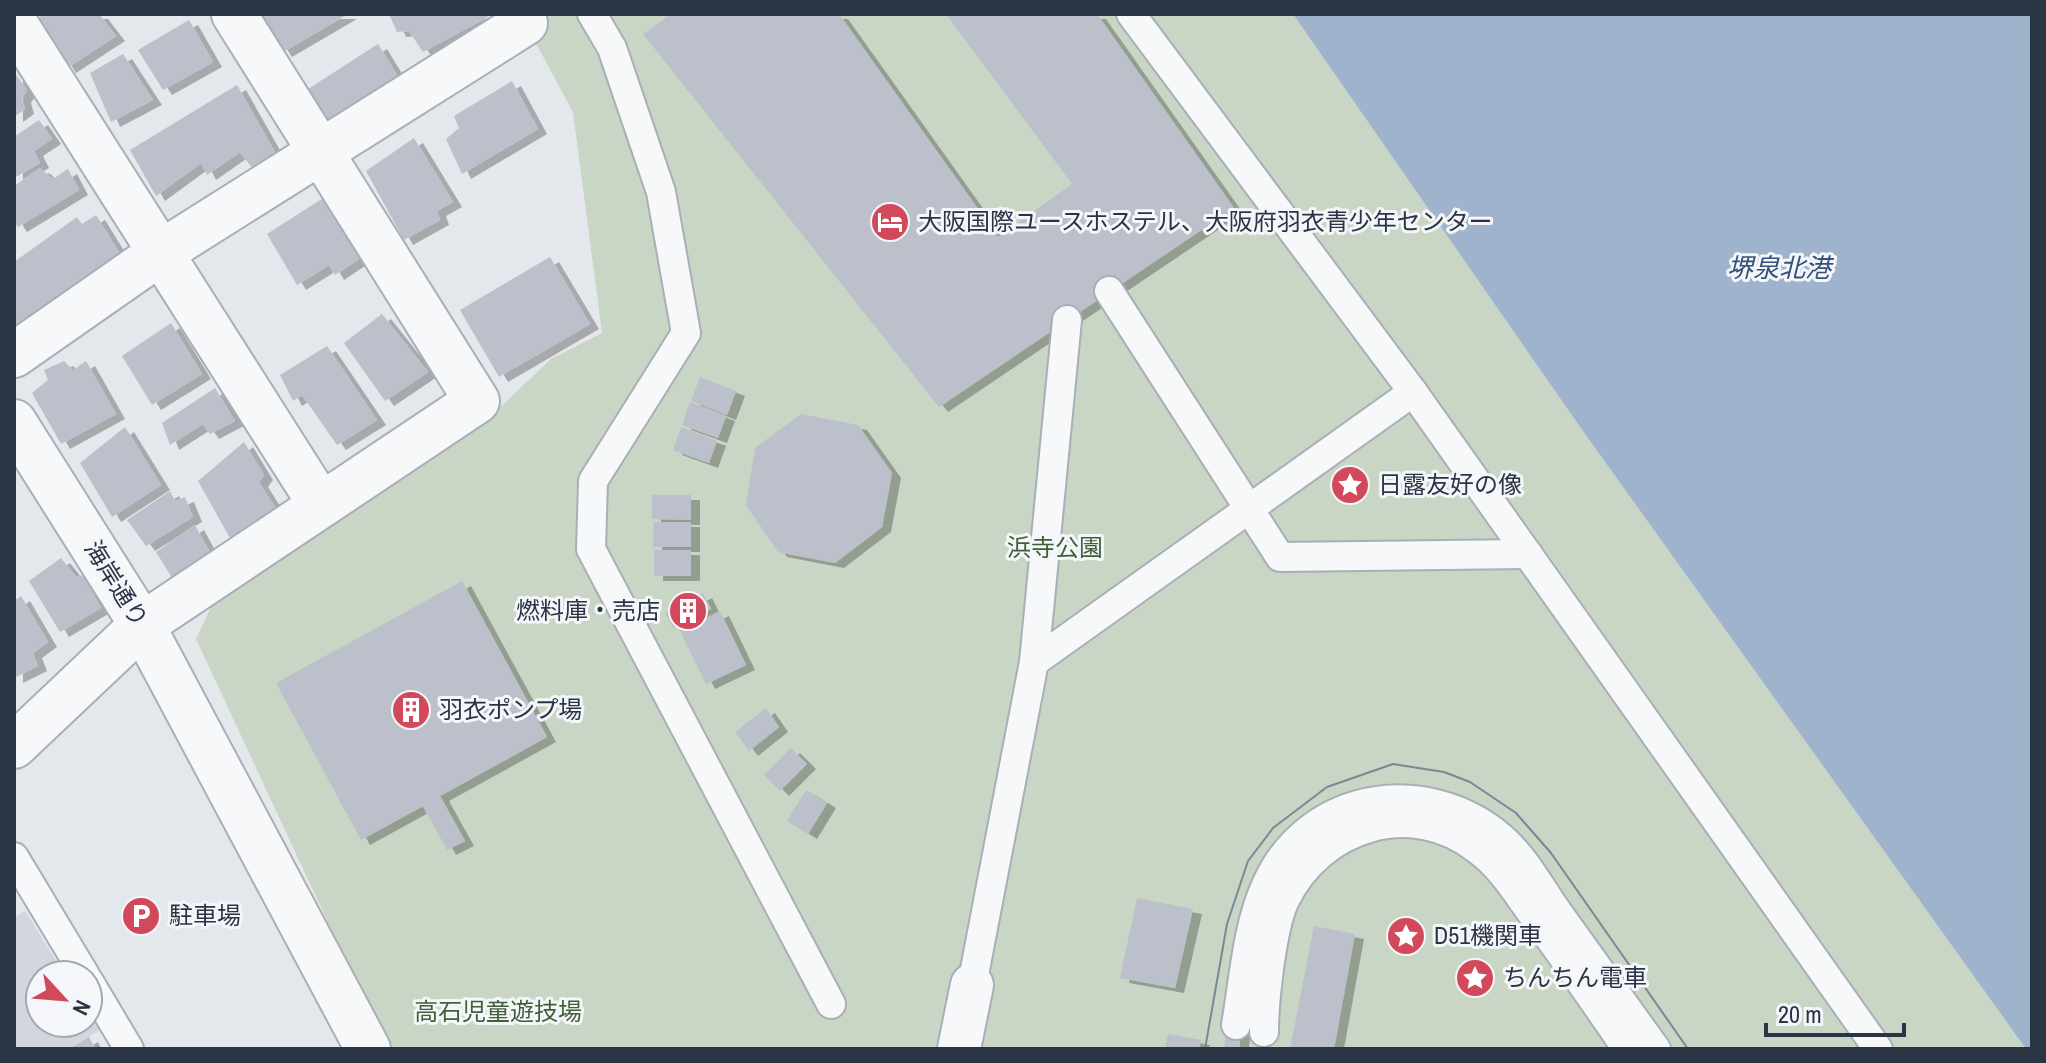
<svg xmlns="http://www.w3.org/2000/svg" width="2046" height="1063" viewBox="0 0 2046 1063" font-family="'Archivo Narrow','Noto Sans JP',sans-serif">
<defs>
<filter id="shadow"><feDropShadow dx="9" dy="5" stdDeviation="0" flood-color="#0004"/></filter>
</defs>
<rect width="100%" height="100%" fill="#e4e7ec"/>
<path fill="#d2d6de" d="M25,911L65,975H40V1023H88V1011L100,1030L69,1049H14V917Z"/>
<path fill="#c9d6c5" d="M520,14H1293L1580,427L2026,1049H387L196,639L211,607L493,414L551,359L602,333L573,112Z"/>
<path fill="#9fb4cc" d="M1293,14H2032V1049H2026L1580,427Z"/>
<g fill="#bbc0ca" filter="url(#shadow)">
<path d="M44,14H99L116,36L67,68L37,19Z"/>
<path d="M259,14H348L283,52Z"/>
<path d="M389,14H486L488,17L423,52L409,31L397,32Z"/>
<path d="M671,14H839L998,237L1072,184L946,14H1097L1234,208L939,407L643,34Z"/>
<path d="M189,20L213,62L163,90L138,50Z"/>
<path d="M378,44L403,85L329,126L308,89Z"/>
<path d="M123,54L153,100L111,122L90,73Z"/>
<path d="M14,72L27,90L22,98L25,109L14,117Z"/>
<path d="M512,81L538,129L462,174L446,139L459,128L454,116Z"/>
<path d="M237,85L276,154L253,169L240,152L207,175L201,163L156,196L130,150Z"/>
<path d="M39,120L52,139L34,151L40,163L14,178V137Z"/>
<path d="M414,138L453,202L437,211L440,220L404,240L366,171Z"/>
<path d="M40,168L53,179L68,169L79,190L18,227L14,221V186Z"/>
<path d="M325,197L362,257L335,275L329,265L297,285L267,234Z"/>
<path d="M96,215L122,257L14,330V262L77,217L82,224Z"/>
<path d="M550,257L590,324L499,377L460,310Z"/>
<path d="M382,314L428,372L385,401L344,343Z"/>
<path d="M171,323L202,374L152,405L122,356Z"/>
<path d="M327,346L377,420L337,445L302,395L293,401L280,375Z"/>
<path d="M64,361L73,370L86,361L116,414L61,444L32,393L48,380L44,370Z"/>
<path d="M700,377L736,391L727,415L691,401Z"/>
<path d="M215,388L235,421L210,434L203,424L170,445L162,423Z"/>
<path d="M690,402L726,416L718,438L682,425Z"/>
<path d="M801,414L858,425L892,473L882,527L835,563L778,552L746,505L755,448Z"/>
<path d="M125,427L161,485L112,517L80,463Z"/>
<path d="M681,427L717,441L709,463L673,450Z"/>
<path d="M244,442L264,475L259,482L278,512L230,538L198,481Z"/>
<path d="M170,491L175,501L185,497L193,517L146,546L127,520Z"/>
<path d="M652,495H691V520L652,519Z"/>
<path d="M654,522H691V547H653Z"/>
<path d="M195,525L212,556L174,581L156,552Z"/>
<rect x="654" y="550" width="37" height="26"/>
<path d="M61,558L76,577L83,575L101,608L60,632L29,581Z"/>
<path d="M462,581L547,737L440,796L465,841L447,850L423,806L361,840L276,683Z"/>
<path d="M703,593L711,609L673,628L665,613Z"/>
<path d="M21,596L48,642L33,653L38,666L14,678V601Z"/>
<path d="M720,611L746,665L706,684L680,631Z"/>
<path d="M766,708L779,727L749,751L735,732Z"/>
<path d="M791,748L807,764L780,791L764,775Z"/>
<path d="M806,790L827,803L808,834L787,821Z"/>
<path d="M1137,898L1193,909L1175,988L1120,978Z"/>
<path d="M1314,926L1355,934L1334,1049H1290Z"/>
<path d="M1228,1022L1242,1025L1239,1049H1224Z"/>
<path d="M1168,1034L1201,1040L1199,1049H1165Z"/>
<path d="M89,1037L95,1049H69Z"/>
</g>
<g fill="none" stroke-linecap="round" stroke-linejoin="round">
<g stroke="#a9aeb7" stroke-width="32">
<g id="service">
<path d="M592,14L612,48L661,192L686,333L593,481L591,549L831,1004"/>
<path d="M1131,14L1413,392L1878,1049"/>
<path d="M1109,291L1280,557L1528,554"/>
<path d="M1034,662L1067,320"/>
<path d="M14,857L85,975"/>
<path d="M88,980L129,1049"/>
<path d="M972,985L1034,662L1413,392"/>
<path d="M1236,1025C1244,979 1247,925 1267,883C1310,790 1428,774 1502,838C1525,858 1540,887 1557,911C1590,957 1623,1003 1656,1049"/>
<path d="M1264,1032C1264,1001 1272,927 1285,900C1320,827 1412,797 1478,850C1501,867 1516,892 1533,915C1565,959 1596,1004 1627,1049"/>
</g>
</g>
<g stroke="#a9aeb7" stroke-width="46">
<path id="pedestrian" d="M959,1049L972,985"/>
</g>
<g stroke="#a9aeb7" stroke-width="48">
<g id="minor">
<path d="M14,22L321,505"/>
<path d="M14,355L160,253L525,23"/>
<path d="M14,422L142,625L368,1049"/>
<path d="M14,746L142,625L477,401L234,14"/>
</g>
</g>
<use href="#service" stroke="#f7f8fa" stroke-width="28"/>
<use href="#pedestrian" stroke="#f7f8fa" stroke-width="42"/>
<use href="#minor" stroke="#f7f8fa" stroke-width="44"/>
<path stroke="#7d8696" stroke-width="2" d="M1205,1049L1227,924L1248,861L1273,828L1327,787L1393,764L1444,772L1470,782L1516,813L1551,853L1688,1049"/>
</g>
<defs>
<g id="hotel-disc" transform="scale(2)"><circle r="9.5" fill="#d1495b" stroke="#f4f6f9"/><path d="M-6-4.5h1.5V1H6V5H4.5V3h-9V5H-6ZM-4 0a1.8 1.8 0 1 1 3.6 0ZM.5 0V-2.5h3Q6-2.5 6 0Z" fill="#fff"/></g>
<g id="sight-disc" transform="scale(2)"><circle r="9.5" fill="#d1495b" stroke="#f4f6f9"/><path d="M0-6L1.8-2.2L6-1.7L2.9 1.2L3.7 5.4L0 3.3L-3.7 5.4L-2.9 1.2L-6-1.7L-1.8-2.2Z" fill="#fff"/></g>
<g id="building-disc" transform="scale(2)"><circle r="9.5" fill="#d1495b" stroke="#f4f6f9"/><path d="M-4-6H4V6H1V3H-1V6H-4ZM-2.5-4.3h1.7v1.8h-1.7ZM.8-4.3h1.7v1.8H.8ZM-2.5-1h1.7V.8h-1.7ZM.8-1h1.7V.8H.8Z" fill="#fff"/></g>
<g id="parking-disc" transform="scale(2)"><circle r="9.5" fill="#d1495b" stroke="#f4f6f9"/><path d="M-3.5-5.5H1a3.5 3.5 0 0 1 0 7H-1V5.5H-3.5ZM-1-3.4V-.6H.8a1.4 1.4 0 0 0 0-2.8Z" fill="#fff"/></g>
</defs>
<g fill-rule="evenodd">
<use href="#hotel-disc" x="890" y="222"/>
<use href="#sight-disc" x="1350" y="485"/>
<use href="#building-disc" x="688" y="611"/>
<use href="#building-disc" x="411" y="710"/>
<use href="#parking-disc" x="141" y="916"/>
<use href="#sight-disc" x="1406" y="936"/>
<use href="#sight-disc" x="1475" y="978"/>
</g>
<g text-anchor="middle" stroke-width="6" stroke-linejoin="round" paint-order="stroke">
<g font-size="24" fill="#2b3445" stroke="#f4f6f9" text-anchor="start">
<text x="918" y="230">大阪国際ユースホステル、大阪府羽衣青少年センター</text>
<text x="1378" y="493">日露友好の像</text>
<text x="660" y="619" text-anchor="end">燃料庫・売店</text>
<text x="439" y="718">羽衣ポンプ場</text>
<text x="169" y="924">駐車場</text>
<text x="1434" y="944">D51機関車</text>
<text x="1503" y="986">ちんちん電車</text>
</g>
<g font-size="24" fill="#3f6138" stroke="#f4f6f9">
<text x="1055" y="556">浜寺公園</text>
<text x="498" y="1020">高石児童遊技場</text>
</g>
<g font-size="24" fill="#2b3445" stroke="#f4f6f9">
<text transform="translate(116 584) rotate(58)" y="8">海岸通り</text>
</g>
<g font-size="26" font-style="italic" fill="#34527a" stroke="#f4f6f9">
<text x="1779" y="277">堺泉北港</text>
</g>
</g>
<rect width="2046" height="1063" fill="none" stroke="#2b3445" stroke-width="32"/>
<g transform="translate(64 999) rotate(116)"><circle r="38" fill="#f4f6f9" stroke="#a4a8b1" stroke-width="2"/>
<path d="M0-6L14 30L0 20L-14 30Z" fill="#d1495b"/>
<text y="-12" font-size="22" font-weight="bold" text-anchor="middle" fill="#2b3445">N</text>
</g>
<path d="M1766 1023v12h138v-12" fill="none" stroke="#2b3445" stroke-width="4"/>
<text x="1778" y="1023" font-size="24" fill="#2b3445" stroke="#f4f6f9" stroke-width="6" paint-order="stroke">20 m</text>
</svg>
